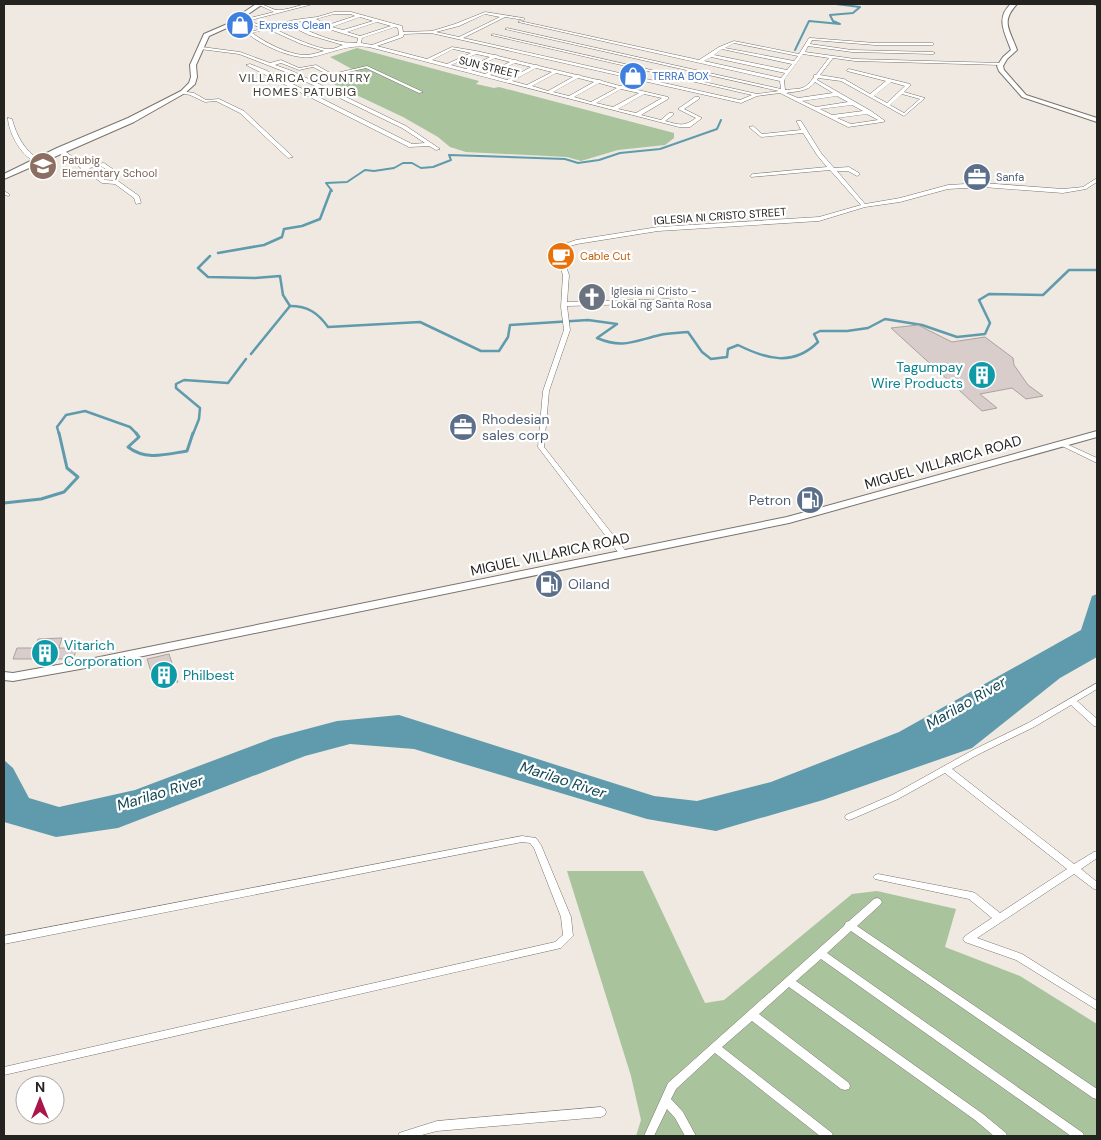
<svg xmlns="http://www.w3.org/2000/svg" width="1101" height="1140" viewBox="0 0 1101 1140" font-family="'DM Sans',sans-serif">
<rect width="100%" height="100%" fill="#efe9e1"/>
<g fill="#a9c39d">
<path d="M357,48L479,81L476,84L494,88L499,87L674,133V138L665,145L618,150L581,161L567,157L466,152L450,147L438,137L403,117L331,83L361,74L330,57Z"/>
<path d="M567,871H643L705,1003L724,1000L852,894L877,891L956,909L945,947L1020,976L1097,1024V1136H636L641,1120L631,1076Z"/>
</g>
<path fill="#5f9bac" d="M1097,594V657L1060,678L972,748L823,800L716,831L647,819L414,749L350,744L305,756L118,828L56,837L4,822V760L13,768L29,798L59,807L135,790L273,738L337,721L399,715L654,796L697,801L771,782L899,732L1081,630L1092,596Z"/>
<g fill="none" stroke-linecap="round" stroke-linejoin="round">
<g stroke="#5f9bac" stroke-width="2">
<path d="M795,50L809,21L840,24L833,21L830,15L853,13L860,7L836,4"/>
<path d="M332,191L326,183L347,182L365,170L374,171L394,168L403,163H412L421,168L433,167L451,160L449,155L565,159L578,163L599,160L620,153L660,149L717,129L721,120"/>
</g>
<g stroke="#5f9bac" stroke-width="2.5">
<path d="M218,253L264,245L282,237L284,229L302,226L320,219L331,190"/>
<path d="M210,256L198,268L208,277L255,278L280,276L283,295L290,306"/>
<path d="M290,306C308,306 318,313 328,327L420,322L481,351H499L508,337L510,325L588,320L617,324L597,338C623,349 634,341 660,335C669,333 679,333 688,332L702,352L711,359L727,357L728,349L738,345C766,359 793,367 818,342L814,334L820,331H847L868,328L885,319L922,325L957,337L985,334L990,323L979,300L989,294L1043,295L1069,270H1097"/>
<path d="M251,354L290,306"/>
<path d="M59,434L57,427L66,415L85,411L130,427L137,434"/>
<path d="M193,434L199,419L200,408L176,388V384L184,380L228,383L246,359"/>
</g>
<g stroke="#5f9bac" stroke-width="3">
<path d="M136,433L139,437L128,447C146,461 167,454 187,451L193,433"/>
<path d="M4,503L41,499L64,492L78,477L67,468L59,433"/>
</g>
</g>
<g fill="#d8cdcb" stroke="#aba19f">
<path d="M918,325L952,342L985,337L1013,358L1014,365L1028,385L1043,396L1026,399L1012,388L980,394L997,408L982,411L891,328Z"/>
<path d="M552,578L558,589L547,591L541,580Z"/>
<path d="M62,638L59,648H77L73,659H13L17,648H35L38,639Z"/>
<path d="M169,654L178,682L156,687L147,659Z"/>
</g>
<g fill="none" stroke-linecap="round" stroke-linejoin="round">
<g stroke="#78736c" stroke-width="1">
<g id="minor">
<path d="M257,4C265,3 272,11 280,10C292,9 302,3 313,4L247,21L268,27L294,20L317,17L334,12H351L402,26L403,32L432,31L455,24L485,12L523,18L525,19L524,20L505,17L463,38L740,100L752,95L491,35L493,34L757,94L779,91L505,29L507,28L781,89L780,81L518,22L520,21L699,60L719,47L734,41L799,54L809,38H811L875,43H933V45H875L812,40L810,44L852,50L933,52L935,53L933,54L852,52L808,46L805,52L855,59L1001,63L1003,64L1001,65L855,61L833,58L820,75L844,79L870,94L886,81L847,71V70L849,69L910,84V86L904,92L925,98L904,116L841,81L818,78L817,80L871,111L885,121L883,122L848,127L780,93L757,96L741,103L431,33L404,34L403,37L377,46L427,59L452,47L476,51L494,55H496L498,56L514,60H516L518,61L535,65H537L539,66L577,75H579L581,76L598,80H600L602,81L620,86L625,85V87L668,97V99L641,115L661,120L669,113H673V115L665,121C680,125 684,127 696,118L678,109L695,97H699V99L684,109L702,118L690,127H679L369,47C348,44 331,53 312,57C293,60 261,45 247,33L264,28L245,23H233L231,22L233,21H245L246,19L274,12ZM334,14H351L355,16L328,25L316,19ZM485,14L500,17L459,37L436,32L459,26ZM360,17L373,21L343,30L332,27ZM310,20L325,28L358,38L357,43C334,44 311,32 291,23ZM377,22L391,26L360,36L347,32ZM286,24L309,35L343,45C339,46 335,49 331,49C317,50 286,34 272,28ZM395,27L398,28L399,35L372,45L361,43L362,38ZM268,29L301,44L324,51C317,53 311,55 304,55C287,54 266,43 252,33ZM734,43L798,56L794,61L725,48ZM453,49L471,53L447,64L432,60ZM722,49L792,64L787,70L714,55ZM476,54L490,57L466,69L451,65ZM803,54L829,58L816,75H814V77C804,91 801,88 785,90L784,80ZM711,57L785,73L781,78L704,61ZM495,58L510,62L485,74L471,70ZM515,63L531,67L507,80L490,75ZM536,68L552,72L527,85L512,81ZM556,73L573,77L548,91L532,86ZM578,78L594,82L569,96L553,92ZM815,82L833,93L798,98L786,93C797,91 808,92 815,82ZM891,82L905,86L887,103L874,96ZM599,83L617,88L591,102L574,97ZM621,89L639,93L613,107L596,103ZM644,94L662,98L636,113L618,109ZM902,94L920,99L904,113L890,105ZM837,96L848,102L816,107L802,101ZM852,105L863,111L832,115L820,109ZM867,114L878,120L851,124L837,118Z"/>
<path d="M1094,4H1097V5H1095Z"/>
<path d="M202,47L240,52L270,63L281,60L299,68L316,65L332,74L367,66L423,92L419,93L366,68L331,76L313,67L299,70L281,63L275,65L292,71L406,126L440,149L436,150L429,146L409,147L246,65L250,64L265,70L412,144L425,143L402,128L288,73L239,54L200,49V47Z"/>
<path d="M181,91L194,93L206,100L219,99L244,111L293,157L288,158L240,113L216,101L205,102L190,95L181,93Z"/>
<path d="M8,118L12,119C17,137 24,149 39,160V162C23,161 8,132 8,118Z"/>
<path d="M797,121H801L821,153L834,168L849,167L859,173V175L857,176L848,171H837L865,204L900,198L948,185L983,183L1063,189L1083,187L1097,178V182L1086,189L1063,193L983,187L948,189L900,202L865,207L819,221L658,231L577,244L560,249L569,275L567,302L669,299L672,301L669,303L567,306L570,330L549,391L544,447L628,554L627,556H621L538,447L543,391L564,330L561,307L563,275L554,248L576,240L658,227L819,217L861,205L830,170L751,177V175L753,174L827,167L817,155L803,133L761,137L749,127L753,126L762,134L801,130L797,122Z"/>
<path d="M58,149H62L85,166L104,163L117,172V174H113L101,166L89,168L105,180L118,181L139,196L141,203L136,204L134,198L115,184L102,183L83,169H81V168L58,151Z"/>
<path d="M4,191L9,194V196L4,195Z"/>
<path d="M1062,442L1097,458V463L1060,445L1059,444Z"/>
<path d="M1097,683V689L1077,701L1097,719V727L1094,726L1071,705L1034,727L979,754L952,769L1074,864L1094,852L1097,851V858L1081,869L1097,882V890L1094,889L1074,874L977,938L1022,954L1097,1001V1010L1016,960L965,942L963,939L965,936L992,918L969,899L875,879L873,877L875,875L878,874L972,892L975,893L1000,913L1067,869L945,773L898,799L852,819L849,820L846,819L845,817L846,815L892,795L973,750L1028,723Z"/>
<path d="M522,836L536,838L541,845L571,917L573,936L561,948L4,1075V1067L555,942L563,935L561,917L534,848L530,843L522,842L4,944V936Z"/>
<path d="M877,898L880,899L882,902L880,905L857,926L1097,1089V1099L1093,1098L851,931L827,953L1083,1133L1084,1136H1071L821,959L796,981L983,1114L1006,1133L1007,1136H994L975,1120L789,987L759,1014L849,1083L850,1086L849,1089L845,1090L841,1089L752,1021L722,1047L832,1133L833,1136H820L715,1053L676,1089L671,1099L683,1112L696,1136H685L675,1118L667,1109L654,1136H644L668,1083L844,926L846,922L849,921L874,899Z"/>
<path d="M601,1107L605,1109L606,1112L605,1115L601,1117L437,1131L418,1136H398L399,1133L437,1121Z"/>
</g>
</g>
<g stroke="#78736c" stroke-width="2">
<path id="tertiary" d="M1011,4H1017C1000,22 1010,30 1017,50L1007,59L1003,66L1004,70L1026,95L1097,118V122L1022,97L999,71L997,66L1003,57L1011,50C1005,33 995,18 1011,4Z"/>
</g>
<g stroke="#78736c" stroke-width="2">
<g id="secondary">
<path d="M256,4H263L229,27L209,36L196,65L197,77L195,84L185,93L134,122L4,179V174L57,148L128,118L181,91L189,83L191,77L190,65L204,34L225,25Z"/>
<path d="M1097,431V437L789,523L80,669L13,681L4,680V672L13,673L80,661L787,517Z"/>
</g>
</g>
<use href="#minor" fill="#fff" fill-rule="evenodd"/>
<use href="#tertiary" fill="#fff" fill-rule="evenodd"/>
<use href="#secondary" fill="#fff" fill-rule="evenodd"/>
</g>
<defs>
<g id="shop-disc" transform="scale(1.4375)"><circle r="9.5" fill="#3f7fe0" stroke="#fff"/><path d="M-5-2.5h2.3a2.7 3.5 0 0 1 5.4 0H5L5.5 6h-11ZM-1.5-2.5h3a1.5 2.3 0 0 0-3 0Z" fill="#fff"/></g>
<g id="school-disc" transform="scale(1.4375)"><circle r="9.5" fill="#8d6e63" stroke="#fff"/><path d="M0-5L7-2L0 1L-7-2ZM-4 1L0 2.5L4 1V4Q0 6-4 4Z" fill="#fff"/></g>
<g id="office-disc" transform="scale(1.4375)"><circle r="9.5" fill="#5c6f8a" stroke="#fff"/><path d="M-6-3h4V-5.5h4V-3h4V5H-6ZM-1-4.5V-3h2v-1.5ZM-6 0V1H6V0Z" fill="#fff"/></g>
<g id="cafe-disc" transform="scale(1.4375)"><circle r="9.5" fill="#e8710a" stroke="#fff"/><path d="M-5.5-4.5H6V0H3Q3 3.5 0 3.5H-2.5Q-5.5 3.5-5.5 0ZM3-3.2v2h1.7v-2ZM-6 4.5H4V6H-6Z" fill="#fff"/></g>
<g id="church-disc" transform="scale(1.4375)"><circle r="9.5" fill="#6b7280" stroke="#fff"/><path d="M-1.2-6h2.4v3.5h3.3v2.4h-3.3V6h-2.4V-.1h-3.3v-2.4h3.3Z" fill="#fff"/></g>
<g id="building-disc" transform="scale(1.4375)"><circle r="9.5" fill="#0f9aa8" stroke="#fff"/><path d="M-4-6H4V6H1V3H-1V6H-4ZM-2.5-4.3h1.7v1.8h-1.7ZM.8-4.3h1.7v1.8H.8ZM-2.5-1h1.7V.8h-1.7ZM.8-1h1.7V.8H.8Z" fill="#fff"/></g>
<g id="fuel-disc" transform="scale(1.4375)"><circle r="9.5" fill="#5c6f8a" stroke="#fff"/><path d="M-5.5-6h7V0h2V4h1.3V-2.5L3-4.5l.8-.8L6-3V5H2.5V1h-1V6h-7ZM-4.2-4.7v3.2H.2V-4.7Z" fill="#fff"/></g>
</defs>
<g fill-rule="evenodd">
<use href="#shop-disc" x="240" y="25"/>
<use href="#shop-disc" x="633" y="76"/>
<use href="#school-disc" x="43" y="166"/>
<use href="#office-disc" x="977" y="177"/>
<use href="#cafe-disc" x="561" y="256"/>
<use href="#church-disc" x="592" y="297"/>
<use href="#building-disc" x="982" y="375"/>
<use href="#office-disc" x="463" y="427"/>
<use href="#fuel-disc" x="810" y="500"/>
<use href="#fuel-disc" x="549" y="584"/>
<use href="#building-disc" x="45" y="653"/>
<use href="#building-disc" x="164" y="675"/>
</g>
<g text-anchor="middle" stroke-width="4.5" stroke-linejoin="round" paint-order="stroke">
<g font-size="11" fill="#366cbe" stroke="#fff" text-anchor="start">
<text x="259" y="29">Express Clean</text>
<text x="652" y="80">TERRA BOX</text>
</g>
<g font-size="11" fill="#252320" stroke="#fff">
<text transform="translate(489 67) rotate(14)" y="4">SUN STREET</text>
<text transform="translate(720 216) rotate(-4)" y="4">IGLESIA NI CRISTO STREET</text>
</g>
<g font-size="11" fill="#785e54" stroke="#fff" text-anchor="start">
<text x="62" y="164">Patubig<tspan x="62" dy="13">Elementary School</tspan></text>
</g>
<g font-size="11" fill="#4e5e75" stroke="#fff" text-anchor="start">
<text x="996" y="181">Sanfa</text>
</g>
<g font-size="11" fill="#c56008" stroke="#fff" text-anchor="start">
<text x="580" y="260">Cable Cut</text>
</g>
<g font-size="11" fill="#5b616d" stroke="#fff" text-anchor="start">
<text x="611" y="295">Iglesia ni Cristo -<tspan x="611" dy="13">Lokal ng Santa Rosa</tspan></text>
</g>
<g font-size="12" letter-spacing="1" fill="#3d3932" stroke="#fff">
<text x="305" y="82">VILLARICA COUNTRY<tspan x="305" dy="14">HOMES PATUBIG</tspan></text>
</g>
<g font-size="14" fill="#0d838f" stroke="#fff" text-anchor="start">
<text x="963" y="372" text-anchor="end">Tagumpay<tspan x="963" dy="16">Wire Products</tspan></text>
<text x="64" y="650">Vitarich<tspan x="64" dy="16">Corporation</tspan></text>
<text x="183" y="680">Philbest</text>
</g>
<g font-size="14" fill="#4e5e75" stroke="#fff" text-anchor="start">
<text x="482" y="424">Rhodesian<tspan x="482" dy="16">sales corp</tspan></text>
<text x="791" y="505" text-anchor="end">Petron</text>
<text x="568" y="589">Oiland</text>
</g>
<g font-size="14" fill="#252320" stroke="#fff">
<text transform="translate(943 462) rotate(-16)" y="5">MIGUEL VILLARICA ROAD</text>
<text transform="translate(550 554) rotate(-12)" y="5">MIGUEL VILLARICA ROAD</text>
</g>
<g font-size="15" font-style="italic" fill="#124755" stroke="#fff">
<text transform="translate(966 703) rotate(-30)" y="5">Marilao River</text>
<text transform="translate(563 780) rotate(18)" y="5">Marilao River</text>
<text transform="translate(160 793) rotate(-17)" y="5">Marilao River</text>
</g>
</g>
<rect width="1101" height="1140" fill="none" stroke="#252320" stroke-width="10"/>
<g transform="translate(40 1100)"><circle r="24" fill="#ffffff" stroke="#a8a7a6"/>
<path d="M0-4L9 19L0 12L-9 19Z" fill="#aa1649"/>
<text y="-8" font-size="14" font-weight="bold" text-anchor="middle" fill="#252320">N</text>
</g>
</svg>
